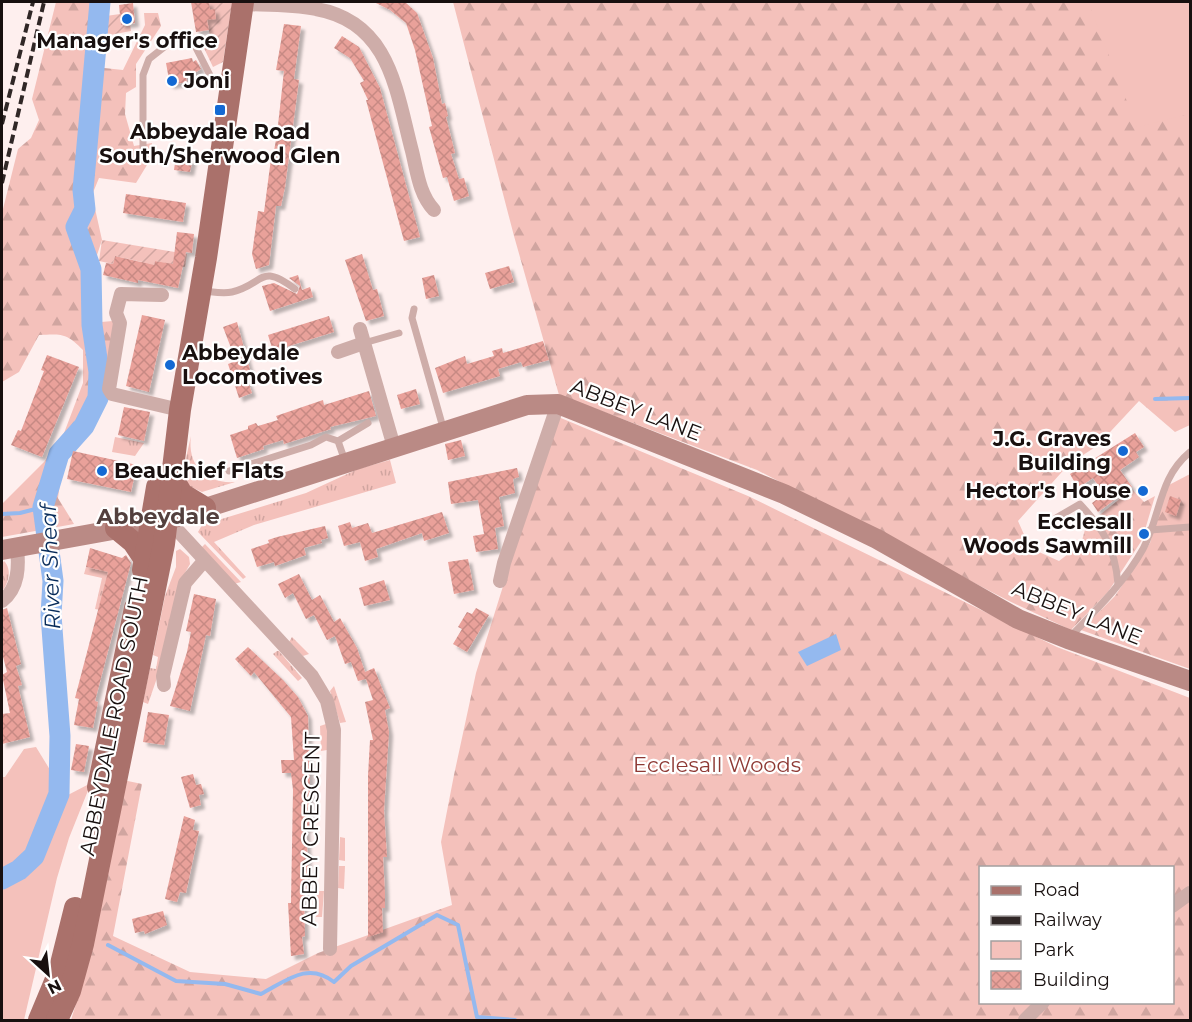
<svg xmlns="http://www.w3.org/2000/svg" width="1192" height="1022" viewBox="0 0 1192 1022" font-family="Montserrat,sans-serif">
<defs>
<pattern id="grass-tufts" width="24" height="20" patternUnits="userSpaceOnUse" patternTransform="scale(1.5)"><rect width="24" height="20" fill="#f4c1bb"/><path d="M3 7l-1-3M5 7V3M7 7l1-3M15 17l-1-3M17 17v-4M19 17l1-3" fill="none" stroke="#d0a5a0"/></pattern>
<pattern id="forest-firs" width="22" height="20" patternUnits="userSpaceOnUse" patternTransform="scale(1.5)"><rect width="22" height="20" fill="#f4c1bb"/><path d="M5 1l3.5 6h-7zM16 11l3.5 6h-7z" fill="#d0a5a0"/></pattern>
<pattern id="garden-furrows" width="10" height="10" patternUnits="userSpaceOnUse" patternTransform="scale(1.5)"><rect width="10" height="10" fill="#f4c1bb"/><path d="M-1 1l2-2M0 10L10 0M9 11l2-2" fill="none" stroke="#d0a5a0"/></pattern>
<pattern id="building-cross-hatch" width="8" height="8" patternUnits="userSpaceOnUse" patternTransform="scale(1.5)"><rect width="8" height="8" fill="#e9a19a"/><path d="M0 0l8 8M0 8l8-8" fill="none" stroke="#c78a84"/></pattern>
<filter id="shadow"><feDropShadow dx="4" dy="4" stdDeviation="1.5" flood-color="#0004"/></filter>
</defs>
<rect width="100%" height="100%" fill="#feefee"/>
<g fill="url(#grass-tufts)">
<path d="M191,436C187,466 206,484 235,482L202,492L189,486L183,471Z"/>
<path d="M115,437L144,443L135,456L112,452Z"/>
<path d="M390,460L396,483L254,525L214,542L246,577L243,579L198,532L202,525L306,493L358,469Z"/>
<path d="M205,544L241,582L234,584L200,549Z"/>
<path d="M180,549L189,557L190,564L181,580L158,675L148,704L143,702L150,668L156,669L158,657L153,655L165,596L176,567V551Z"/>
<path d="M4,561C12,569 9,583 2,591V564Z"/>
<path d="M86,567L108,572L100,610L95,609L102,578L84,574Z"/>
<path d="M292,637L309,654L303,656L289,642Z"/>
<path d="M277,651H279L302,678L298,681L273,654Z"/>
<path d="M334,686L346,722L340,723L330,691Z"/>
<path d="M326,724L328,732L327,750L321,751L320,726Z"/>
<path d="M340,837L345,838V861L339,860Z"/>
<path d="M339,866H345L344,889L338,888Z"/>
<path d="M317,891H324L322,917H316Z"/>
</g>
<g fill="url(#forest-firs)" fill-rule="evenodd">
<path d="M56,2H101L97,14L95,67L123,70L145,25L144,13H158L161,26L136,64V87L126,93L125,114L134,146L152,143L147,165L136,183L99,178L92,195L102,240L97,255L95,305L101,322L113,321V332C107,367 108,427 72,445L61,441L83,383V350C66,333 62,334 39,335L19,372L2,382V213L18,149L31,138L39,120L32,99Z"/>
<path d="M453,2H1190V425L1175,432L1139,401L1097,446L1069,464L1018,521L1030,548L1059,561L1081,544L1086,526L1132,489L1144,502L1155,496L1142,540L1108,592L1071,630L1009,601L757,470L559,395L514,236Z"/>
<path d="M556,416L748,496L1057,647L1190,698V1020H71L88,965L123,780L142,784L113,936L190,972L266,979L318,953L452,905L441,842L454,775L476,673ZM980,868H1172V1002H980Z"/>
<path d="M51,451L69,454L62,469L58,498L74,524L2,537V504L45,461Z"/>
<path d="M1190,474V669L1081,630L1115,596L1150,543L1167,486Z"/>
</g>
<g fill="#f4c1bb">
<path d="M1088,2H1190V114L1137,127Z"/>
<path d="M36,747L66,796L91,783L69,838L57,878L24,1020H2V777H5L24,749Z"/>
</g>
<g fill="url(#garden-furrows)">
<path d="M209,2H232L223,62L213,67L202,44L204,37L210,36L207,20L216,18L215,10L206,11V6L209,5Z"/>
<path d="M120,14L121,25L130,24L131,31L99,37V17Z"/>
<path d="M102,240L187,254L185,267L155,261L153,270L141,268L142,262L115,256L113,264L99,261Z"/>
</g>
<path fill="#94b9ef" d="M836,634L841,650L807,666L798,652Z"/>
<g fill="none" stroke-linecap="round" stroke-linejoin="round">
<g stroke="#94b9ef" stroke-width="4">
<path d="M1155,399L1190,398"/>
<path d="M2,514L20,513L43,507"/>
<path d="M108,945L176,981L225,984L261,994C286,981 308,961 334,982L351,966L437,915L458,925L477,1017L515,1020"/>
</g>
<path stroke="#94b9ef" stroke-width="21" d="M2,879L19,870L34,856L59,794L60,736L51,615L53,581L43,507L59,454L84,426L98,398L99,372L92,325L91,269L76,227L85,209L83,190L100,2"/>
</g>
<g fill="url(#building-cross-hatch)" filter="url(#shadow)">
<path d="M191,2H209L210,10L215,9L216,19L207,20L209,30L196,32Z"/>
<path d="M374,2H405L417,13L433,58L442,104L445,103L448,116L446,117L455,153L451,154L459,179L464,178L469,196L454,201L447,177L443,178L429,127L432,126L415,50L406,23L390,10Z"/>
<path d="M133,3L135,23L121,25L119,5Z"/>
<path d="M284,24L301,26L294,79L299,80L285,187L281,206H276L269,265L256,269L252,254L258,211L264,212L272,151H274L277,134L284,71L276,70Z"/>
<path d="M342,36L359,47L380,88L420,237L404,241L366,100H368L360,83L364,81L350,58L334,48Z"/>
<path d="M192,58L193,62L196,60L201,69L186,78L187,82L170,85L166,63Z"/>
<path d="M176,155L193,158L190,172L174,170Z"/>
<path d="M126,194L186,203L183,222L123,213Z"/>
<path d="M177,232L194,234L192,253L186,252L178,288L138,280V283L103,275L106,263L113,264L115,256L154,265L155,261L173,264Z"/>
<path d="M362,254L373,290L377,289L384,316L366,321L345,260Z"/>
<path d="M509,266L514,282L490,289L485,273Z"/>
<path d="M298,275L302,290L310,287L313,297L270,311L262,286L274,283L297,294L300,286L289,278Z"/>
<path d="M434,275L439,296L426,299L422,278Z"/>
<path d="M142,315L165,320L149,392L126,386Z"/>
<path d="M329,316L334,332L273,351L268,335Z"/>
<path d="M237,322L252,377L247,379L252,393L239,398L228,364L236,361L223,327Z"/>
<path d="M543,341L549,360L523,367L521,362L498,369L500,376L443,393L435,368L465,356L467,364L494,356L492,351L502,348L503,353Z"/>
<path d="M47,355L79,367L42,457L11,445L18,430L21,431L44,371L41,370Z"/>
<path d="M416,389L420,404L401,409L397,395Z"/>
<path d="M369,391L376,416L330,427L331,429L284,444L283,440L263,446L264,449L237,458L230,435L248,429V426L256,423L258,426L278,420L276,416L323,400L324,405Z"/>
<path d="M124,407L150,412L144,441L118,435Z"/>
<path d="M1135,433L1144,447L1136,452L1139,457L1120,470L1132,487L1098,512L1092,503L1104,494L1093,478L1078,488L1070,474Z"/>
<path d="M461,440L465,456L448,460L445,444Z"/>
<path d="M73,451L137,465L131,492L67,479Z"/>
<path d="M517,468L519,477L513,479L515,493L499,497L504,526L495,528L498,549L476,552L473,536L484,534L478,500L451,504L448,482Z"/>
<path d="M1170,496L1181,500L1176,516L1165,512Z"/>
<path d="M442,512L449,533L424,541L422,533L376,549L378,557L365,561L360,542L344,546L338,526L350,522L352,528L368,523L372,533Z"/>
<path d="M325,526L328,538L321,540L322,543L304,548L306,555L275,566L274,562L257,567L251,549L269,543L268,540L277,537Z"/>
<path d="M90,548L122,558L126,555L131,563L95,701L98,702L93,728L74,725L79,699L75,698L108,572L86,567Z"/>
<path d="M468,559L474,590L454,594L448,562Z"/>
<path d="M299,574L312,600L320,595L334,622L340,618L357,648L365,672L374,668L390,708L385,710L389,732L384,811L387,857H383L385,893V908H382L383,932L368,937V776L370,740H373L365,702L373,700L366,679L358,681L351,662L345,664L335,636L327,640L314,615L306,619L293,593L285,598L278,584Z"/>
<path d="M384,580L390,600L364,606L359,588Z"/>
<path d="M194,594L216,599L210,636L206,635L190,711L170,706L187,652L191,632L186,631Z"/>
<path d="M7,608L21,664L16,666L22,685L18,686L30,737L2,744V714L10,713L2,675L7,672L2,653V610Z"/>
<path d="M476,608L489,615L467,652L453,644L462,629L458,627L467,612L472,614Z"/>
<path d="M248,647L283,680L298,697L308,716L310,789L309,828H306L308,866L306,899H304L305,936L302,937L304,954L291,956L288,903H291L293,790L291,773H282L281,760H294L291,717L254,672L251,676L235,659Z"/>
<path d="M148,712L169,715L164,745L143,742Z"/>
<path d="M76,744L89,746L84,772L71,770Z"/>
<path d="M193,774L196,785L201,784L204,794L199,795L201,805L190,808L181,777Z"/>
<path d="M184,816L195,820L193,830L199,831L186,893L180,892L177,902L165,899Z"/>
<path d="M163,911L167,925L145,934L144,931L135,933L132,919Z"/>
</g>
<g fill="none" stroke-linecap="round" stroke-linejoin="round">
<g stroke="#ceada9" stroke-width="7">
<path d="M143,151V75L149,59L177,37L192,40L214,83L227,88"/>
<path d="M204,291C214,292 223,294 232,292C265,284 259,262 295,289"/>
<path d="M414,309L412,318L444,431"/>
<path d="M364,343L399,333"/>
<path d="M338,441L368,423"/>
<path d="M229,471L311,445L326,437L338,441L345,461"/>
<path d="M1056,518L1080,504C1104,530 1115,548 1118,584"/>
<path d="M1150,530L1190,527"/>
<path d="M1069,638C1096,610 1124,583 1143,549C1161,516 1158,478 1190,452"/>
</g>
<g stroke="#ceada9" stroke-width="14">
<path d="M242,4C266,5 292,4 316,9C390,22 396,90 412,151C417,171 419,194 434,210"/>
<path d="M162,295L121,294L116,313L120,323L109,389L112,394L180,410"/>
<path d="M360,329L394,447"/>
<path d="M338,352L364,343"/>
<path d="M168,520L312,676L327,701L334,730L330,949"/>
<path d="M500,581L504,563L558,404"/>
<path d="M2,601C19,588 19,566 17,547"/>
<path d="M164,685L163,676L185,583L204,561"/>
<path d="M1172,906L1190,893"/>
<path d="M1025,1020L1043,1002"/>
</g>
<path stroke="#ba8a85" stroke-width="20" d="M2,550L168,520L527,405L558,404L784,494L877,539L1018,619L1068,639L1190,681"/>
<g stroke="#aa716b" stroke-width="22">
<path d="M171,475L182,494L205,508"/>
<path d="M116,528L133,542L145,560"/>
<path d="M143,570L157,487"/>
<path d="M98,787L135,608"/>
<path d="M39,1020L59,972L75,908"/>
<path d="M57,1020L70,991L83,944L164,544L180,410L206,258L243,2"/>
</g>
<g stroke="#302726" stroke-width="4" stroke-dasharray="9 4.5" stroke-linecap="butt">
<path d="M2,124L33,2"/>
<path d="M2,183L44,2"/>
</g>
</g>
<g fill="#1369d3" stroke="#fff" stroke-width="2">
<circle cx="127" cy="19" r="6"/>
<circle cx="172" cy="81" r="6"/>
<rect x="214" y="104" width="12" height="12" rx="3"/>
<circle cx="170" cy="365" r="6"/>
<circle cx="1123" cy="451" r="6"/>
<circle cx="102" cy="471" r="6"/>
<circle cx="1143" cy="491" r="6"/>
<circle cx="1144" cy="534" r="6"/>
</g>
<g text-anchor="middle" stroke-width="4.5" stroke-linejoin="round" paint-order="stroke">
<g font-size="21" font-weight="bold" fill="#18100f" stroke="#fff" text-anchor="start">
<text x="127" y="48" text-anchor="middle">Manager's office</text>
<text x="184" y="88">Joni</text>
<text x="220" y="139" text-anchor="middle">Abbeydale Road<tspan x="220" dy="24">South/Sherwood Glen</tspan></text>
<text x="182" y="360">Abbeydale<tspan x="182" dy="24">Locomotives</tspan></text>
<text x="1111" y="446" text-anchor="end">J.G. Graves<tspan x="1111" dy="24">Building</tspan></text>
<text x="114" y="478">Beauchief Flats</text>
<text x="1131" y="498" text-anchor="end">Hector's House</text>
<text x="1132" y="529" text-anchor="end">Ecclesall<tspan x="1132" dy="24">Woods Sawmill</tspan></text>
</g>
<g font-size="21" fill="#18100f" stroke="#fff">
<text transform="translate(636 410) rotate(21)" y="7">ABBEY LANE</text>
<text transform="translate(1077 613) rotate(22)" y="7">ABBEY LANE</text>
<text transform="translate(114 716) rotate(-79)" y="7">ABBEYDALE ROAD SOUTH</text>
<text transform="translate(311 829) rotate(-89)" y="7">ABBEY CRESCENT</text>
</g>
<g font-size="21" fill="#8e3934" stroke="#fff">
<text x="717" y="772">Ecclesall Woods</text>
</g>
<g font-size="22" font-weight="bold" fill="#53403e" stroke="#fff">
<text x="158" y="524">Abbeydale</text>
</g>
<g font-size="22" font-style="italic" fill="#072b5a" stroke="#fff">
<text transform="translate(50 567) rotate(-92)" y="8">River Sheaf</text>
</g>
</g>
<rect width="1192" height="1022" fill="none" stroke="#18100f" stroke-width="6"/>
<rect x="979" y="866" width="195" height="138" fill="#ffffff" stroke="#a39f9f" stroke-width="1.5"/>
<rect x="991" y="886" width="30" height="9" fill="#aa716b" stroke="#a39f9f" stroke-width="1.5"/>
<text x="1033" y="896" font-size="18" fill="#18100f">Road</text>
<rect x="991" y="916" width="30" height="9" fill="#302726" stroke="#a39f9f" stroke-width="1.5"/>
<text x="1033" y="926" font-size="18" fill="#18100f">Railway</text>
<rect x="991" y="941" width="30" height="18" fill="#f4c1bb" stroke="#a39f9f" stroke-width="1.5"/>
<text x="1033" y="956" font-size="18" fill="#18100f">Park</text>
<rect x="991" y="971" width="30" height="18" fill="url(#building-cross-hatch)" stroke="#a39f9f" stroke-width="1.5"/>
<text x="1033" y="986" font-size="18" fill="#18100f">Building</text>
<g transform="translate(48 974) rotate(153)" stroke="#ffffff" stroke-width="4.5" paint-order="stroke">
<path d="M0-4.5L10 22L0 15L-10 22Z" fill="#18100f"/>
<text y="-9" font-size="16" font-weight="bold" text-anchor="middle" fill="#18100f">N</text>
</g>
</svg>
